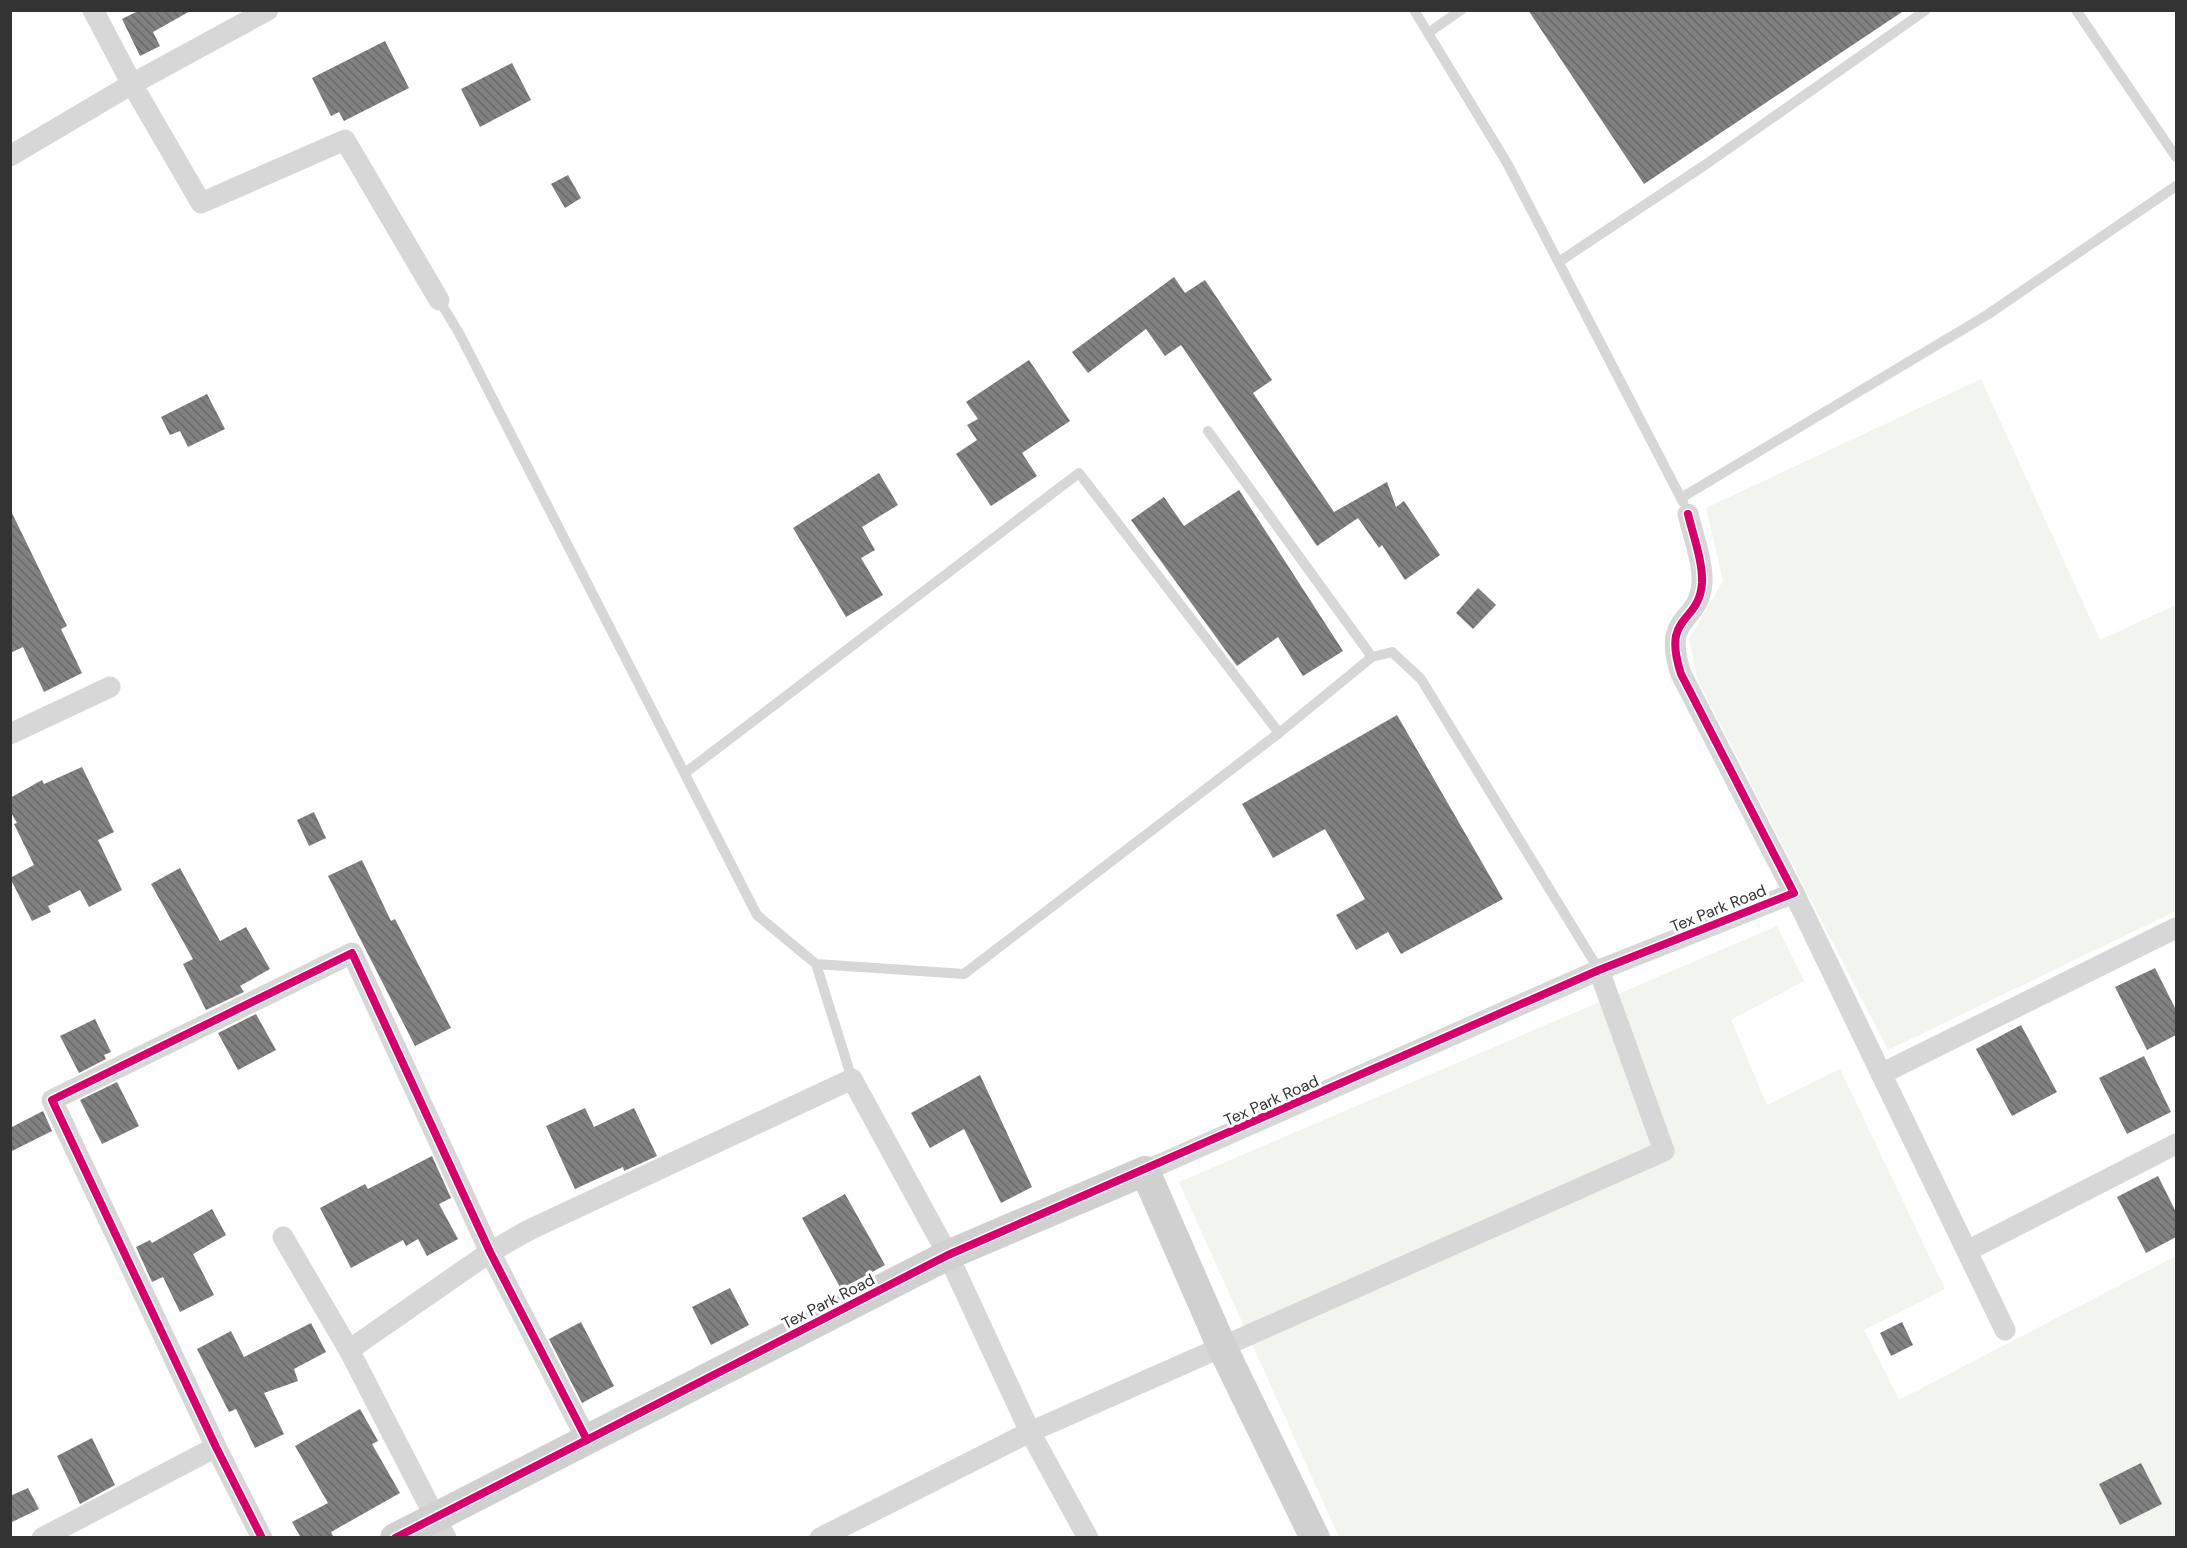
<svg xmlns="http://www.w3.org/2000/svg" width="2187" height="1548" viewBox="0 0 2187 1548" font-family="'DM Sans',sans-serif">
<defs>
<pattern id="building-back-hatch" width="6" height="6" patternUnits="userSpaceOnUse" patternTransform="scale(1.5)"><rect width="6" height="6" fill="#818181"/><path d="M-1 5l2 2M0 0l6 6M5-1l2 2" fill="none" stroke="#6a6a6a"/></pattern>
</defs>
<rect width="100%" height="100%" fill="#fff"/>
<g fill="#f1f5ed">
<path d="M1981,379L2100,640L2176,605V911L1888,1050L1697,679L1689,639L1723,581L1706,508Z"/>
<path d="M1777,926L1804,981L1731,1020L1767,1105L1840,1069L1945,1289L1864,1330L1899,1400L2176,1256V1537H1339L1179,1182Z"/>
</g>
<g fill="url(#building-back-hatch)">
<path d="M140,10H192L153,32L160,46L140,56L122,19Z"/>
<path d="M1528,10H1905L1644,184Z"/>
<path d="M385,41L409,88L344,121L339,112L331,116L312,78Z"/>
<path d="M512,63L531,100L480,127L461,89Z"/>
<path d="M568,175L581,198L565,208L551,184Z"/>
<path d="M1174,277L1185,293L1205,280L1272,380L1253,393L1334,512L1387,482L1396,507L1404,501L1440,555L1405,580L1382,545L1379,548L1358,518L1317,546L1181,345L1165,356L1146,329L1088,373L1072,352Z"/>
<path d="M1029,360L1070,421L1022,453L1037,476L991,506L956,454L977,440L967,425L978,419L966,402Z"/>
<path d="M207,394L225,429L188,447L180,431L170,435L161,417Z"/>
<path d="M879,473L898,505L862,527L875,550L861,558L883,595L846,617L793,528Z"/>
<path d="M1239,490L1343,651L1303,676L1278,637L1237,666L1131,520L1164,497L1184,526Z"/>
<path d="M10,509L67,626L61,629L82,673L44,692L23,647L10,653Z"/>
<path d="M1478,588L1496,605L1473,629L1456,613Z"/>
<path d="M1397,715L1503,899L1401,954L1388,932L1356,950L1336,915L1365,899L1325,829L1273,858L1242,804Z"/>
<path d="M82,767L114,832L98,840L122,890L89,907L80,890L48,906L51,912L32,921L10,878L34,865L14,824L17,823L10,811V798L42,780L44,784Z"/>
<path d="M314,812L326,838L309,846L297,820Z"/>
<path d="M362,860L391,921L395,919L451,1028L415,1046L328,876Z"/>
<path d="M180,868L220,941L246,927L270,969L240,986L244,992L206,1010L183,964L193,959L151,884Z"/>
<path d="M2155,968L2176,1010V1035L2147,1050L2115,987Z"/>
<path d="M256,1014L276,1050L238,1070L218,1033Z"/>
<path d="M95,1019L111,1052L104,1055L106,1059L79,1073L60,1036Z"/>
<path d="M2021,1025L2057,1092L2012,1116L1976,1049Z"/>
<path d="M2144,1056L2171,1112L2127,1134L2099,1078Z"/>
<path d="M980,1075L1032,1187L1001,1203L964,1129L930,1148L911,1113Z"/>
<path d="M117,1082L139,1126L102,1144L80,1100Z"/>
<path d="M585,1108L594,1127L634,1108L657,1156L624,1171L623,1167L575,1189L546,1126Z"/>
<path d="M43,1111L52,1131L10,1152V1128Z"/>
<path d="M432,1156L451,1198L439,1204L458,1239L427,1256L418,1239L406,1246L403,1240L351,1268L320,1208L365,1184L368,1189Z"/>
<path d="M2158,1176L2176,1212V1237L2146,1253L2117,1197Z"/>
<path d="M845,1194L885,1265L841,1289L802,1218Z"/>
<path d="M212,1209L226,1235L193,1254L214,1295L180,1312L163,1277L152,1282L136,1247L150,1240L152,1243Z"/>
<path d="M730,1288L749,1325L711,1345L692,1307Z"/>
<path d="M581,1322L614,1386L582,1403L549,1339Z"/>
<path d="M1902,1322L1913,1345L1891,1356L1880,1333Z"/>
<path d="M311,1323L326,1352L294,1369L298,1381L264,1393L284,1434L255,1448L236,1409L229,1412L197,1349L231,1331L244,1357Z"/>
<path d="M360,1409L378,1441L372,1444L400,1493L331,1532L334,1538H301L292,1522L328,1503L295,1446Z"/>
<path d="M92,1438L115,1485L80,1504L57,1456Z"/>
<path d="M2141,1463L2162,1504L2120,1525L2099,1484Z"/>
<path d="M28,1488L39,1509L10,1523V1496Z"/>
</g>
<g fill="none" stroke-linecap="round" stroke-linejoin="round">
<g stroke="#d7d7d7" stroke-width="10">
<path d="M1414,10L1507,163L1683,502"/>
<path d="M2076,10L2176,157"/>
<path d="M1428,33L1461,10"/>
<path d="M1560,261L1708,163L1926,10"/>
<path d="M439,300L459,333L757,915L816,964L964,974L1279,733L1372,657L1392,652L1421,679L1599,970"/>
<path d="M1208,431L1372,657"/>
<path d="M1681,498L1987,315L2176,186"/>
<path d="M685,773L1079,473L1279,733"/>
<path d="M816,964L852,1079"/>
</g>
<g stroke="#d7d7d7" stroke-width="21">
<path d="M268,10L132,84L201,203L345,140L439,300"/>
<path d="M10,156L132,84L93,10"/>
<path d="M10,734L110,687"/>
<path d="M1794,893L2005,1330"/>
<path d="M1881,1074L2176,928"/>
<path d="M1145,1171L1599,970L1794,893L1681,674C1661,613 1699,625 1702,583C1703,562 1693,535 1688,514"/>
<path d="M283,1237L349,1350L446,1538"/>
<path d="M1967,1251L2176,1144"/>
<path d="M349,1350L490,1252L529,1230L852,1079L948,1255L1030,1432L1088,1538"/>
<path d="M42,1538L216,1447"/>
<path d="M262,1538L216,1447L52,1100L352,953L490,1252L587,1440"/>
<path d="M820,1538L1030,1432L1664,1151L1599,970"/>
</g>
<path stroke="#d0d0d0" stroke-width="30" d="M395,1538L948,1255L1145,1171L1221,1345L1315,1538"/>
<g stroke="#fff" stroke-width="11">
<g id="cycleway">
<path d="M262,1538L216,1447L52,1100L352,953L490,1252L587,1440"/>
<path d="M395,1538L948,1255L1599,970L1794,893L1681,674C1661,613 1699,625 1702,583C1703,562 1693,535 1688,514"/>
</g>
</g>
<use href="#cycleway" stroke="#d6006c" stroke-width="8"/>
</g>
<g text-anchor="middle" stroke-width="6" stroke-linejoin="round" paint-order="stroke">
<g font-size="16" fill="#333" stroke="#fff">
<text transform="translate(1718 908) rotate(-22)" y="6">Tex Park Road</text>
<text transform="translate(1271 1100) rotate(-24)" y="6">Tex Park Road</text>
<text transform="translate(828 1301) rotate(-27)" y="6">Tex Park Road</text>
</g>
</g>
<rect width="2187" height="1548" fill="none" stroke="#333333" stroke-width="24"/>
</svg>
